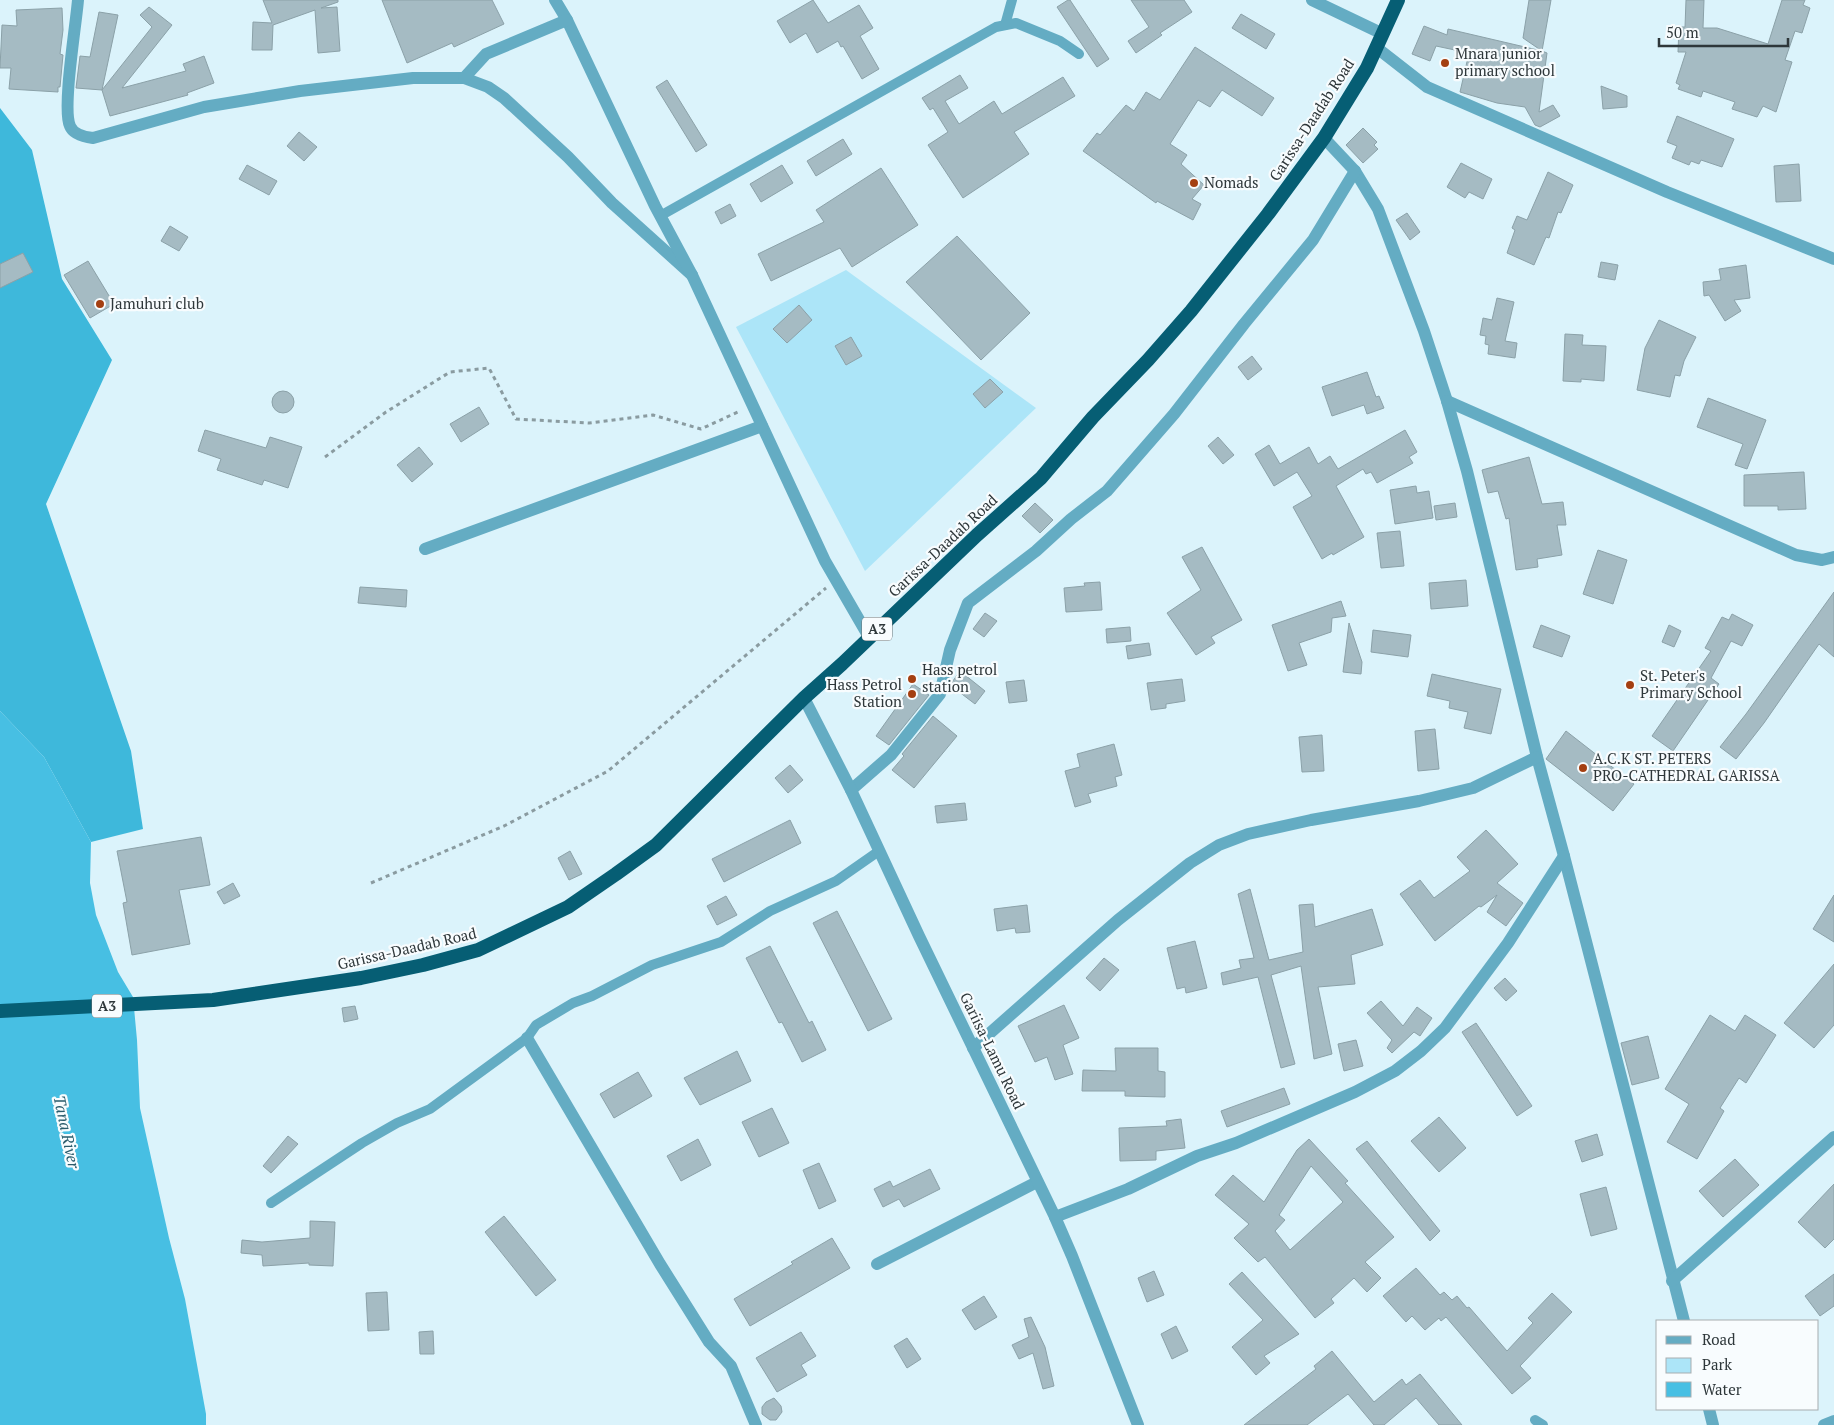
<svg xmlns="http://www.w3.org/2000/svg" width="1834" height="1425" viewBox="0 0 1834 1425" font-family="'PT Serif',serif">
<rect width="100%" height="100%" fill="#dbf3fb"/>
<path fill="#ace5f8" d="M846,270L1036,408L865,571L736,327Z"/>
<path fill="#3eb8db" d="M0,108L32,150L62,279L112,360L46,504L131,751L143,829L91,842L44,757L0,711Z"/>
<path fill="#47bfe3" d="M0,711L44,757L91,842L90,883L96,915L118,972L133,997L137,1040L140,1108L169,1238L185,1299L206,1414V1425H0Z"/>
<g fill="#a5bbc3" stroke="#8ba1a8" fill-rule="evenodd">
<path d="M263,0H338V2L321,8L337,7L340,51L318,53L315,10L273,25L272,50H252L253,22L272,23Z"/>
<path d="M382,0H492L504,24L454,47L452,43L407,63Z"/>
<path d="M813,0L828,23L859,5L873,28L860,36L879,69L862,79L843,46L841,47L838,41L817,53L806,33L790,43L777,21Z"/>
<path d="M1068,0H1070L1109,59L1097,67L1057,7Z"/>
<path d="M1131,0H1184L1192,12L1160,33L1162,35L1136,53L1128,41L1149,27Z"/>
<path d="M1529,0H1551L1542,51L1547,53L1539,112L1553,105L1560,116L1540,127L1535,125L1525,107L1497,103L1460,92L1469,53L1436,46L1430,61L1412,54L1424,26L1447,35L1448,29L1542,51L1523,38Z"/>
<path d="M1686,0H1704L1703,28H1717L1768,44L1782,0H1805L1803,5L1810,8L1802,33L1795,31L1785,60L1792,62L1776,112L1763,106L1757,117L1732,109L1735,102L1703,91L1701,97L1678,89L1680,85L1676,83L1686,52H1678L1679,27H1685Z"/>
<path d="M149,7L172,25L122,88L186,71L183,64L204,56L214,83L187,93L188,95L110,116L102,90L152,27L140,15Z"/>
<path d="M62,8L63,30L60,54L63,55L60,87H58V92L9,89L11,68H0L2,25L17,26L16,10Z"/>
<path d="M99,12L118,15L102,90L76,88L80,56L90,57Z"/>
<path d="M1241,14L1275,34L1266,49L1232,28Z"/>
<path d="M1195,47L1274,98L1262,116L1222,90L1210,107L1198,100L1170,144L1187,155L1181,164L1204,185L1192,199L1201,204L1193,220L1157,201L1156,203L1083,151L1097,133L1100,135L1126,105L1134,111L1146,92L1160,100Z"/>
<path d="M960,75L968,88L945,101L959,124L994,101L1002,114L1063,77L1075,96L1014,132L1029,154L963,198L928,145L948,132L933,108L930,110L922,98Z"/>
<path d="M667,80L707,145L696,152L656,87Z"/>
<path d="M1601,86L1627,96V107L1603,109Z"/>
<path d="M1677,116L1734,139L1722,167L1701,160L1699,164L1691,161L1689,165L1672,158L1677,146L1667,142Z"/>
<path d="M1363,128L1377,142L1374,145L1378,149L1363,163L1346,145Z"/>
<path d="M299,132L317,147L304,161L287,146Z"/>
<path d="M843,139L852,154L816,176L807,161Z"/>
<path d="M1461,163L1492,179L1483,199L1469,192L1465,198L1447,187Z"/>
<path d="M1799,164L1801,201L1776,202L1774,166Z"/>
<path d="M247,165L277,181L269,195L239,179Z"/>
<path d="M782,165L793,183L761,202L750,184Z"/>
<path d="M881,168L918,225L852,267L840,248L771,281L758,254L824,222L816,210Z"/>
<path d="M1548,172L1573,185L1561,213L1558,212L1549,238L1546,237L1534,265L1507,253L1515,230L1512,228L1517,216L1527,220Z"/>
<path d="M730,204L736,216L721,224L715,212Z"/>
<path d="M1407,213L1420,232L1410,240L1396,220Z"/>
<path d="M170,226L188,237L179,251L161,241Z"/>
<path d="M957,236L1030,313L981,360L906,282Z"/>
<path d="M23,253L33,272L0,288V264Z"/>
<path d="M88,261L114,304L90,318L64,275Z"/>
<path d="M1601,262L1618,265L1615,280L1598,277Z"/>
<path d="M1746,265L1750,298L1734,300L1741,311L1725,321L1709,295L1704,296L1703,282L1721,280L1719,269Z"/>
<path d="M1497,298L1514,302L1505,341L1517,343L1515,358L1488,354L1489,345L1485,344L1486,336L1480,335L1483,318L1492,320Z"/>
<path d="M799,305L812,320L787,343L773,329Z"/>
<path d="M1659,320L1696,337L1684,361L1680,376L1675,375L1670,397L1637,390L1645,348Z"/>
<path d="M1565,334L1583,335L1582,345L1606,346L1604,381L1581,379V382L1563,381Z"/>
<path d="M851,337L862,356L846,365L835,346Z"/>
<path d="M1252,356L1262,369L1248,380L1238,367Z"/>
<path d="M1367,372L1376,397L1379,396L1384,408L1367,414L1364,405L1332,416L1322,387Z"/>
<path d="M990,379L1003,392L985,408L973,394Z"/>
<circle cx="283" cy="402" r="11"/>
<path d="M1708,398L1766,420L1747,469L1735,465L1743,444L1697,427Z"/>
<path d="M479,407L489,424L461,442L450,424Z"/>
<path d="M205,430L266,448L270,437L302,447L288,488L264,480L262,485L217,470L221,459L198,451Z"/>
<path d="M1405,430L1417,452L1409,457L1413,463L1377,483L1371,472L1366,474L1363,469L1336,486L1364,537L1333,555L1332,553L1322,559L1293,507L1312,496L1297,472L1274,486L1255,454L1269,445L1280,464L1309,447L1318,464L1330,456L1338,469Z"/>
<path d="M1218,437L1234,455L1223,464L1208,446Z"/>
<path d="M419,447L433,464L412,482L397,465Z"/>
<path d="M1529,457L1542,504L1563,502L1566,525H1557L1562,555L1537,559L1538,567L1516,570L1509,518L1506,519L1498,491L1488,493L1482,470Z"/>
<path d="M1804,472L1806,509L1778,510V506H1744V475Z"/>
<path d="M1416,486L1417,493L1429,491L1433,518L1395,524L1390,490Z"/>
<path d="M1035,503L1053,520L1040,533L1022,516Z"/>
<path d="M1455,503L1457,517L1436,520L1434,506Z"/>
<path d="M1400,531L1404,566L1381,568L1377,533Z"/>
<path d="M1202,547L1242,620L1211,637L1215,643L1196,655L1167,613L1201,590L1182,557Z"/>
<path d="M1598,550L1627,560L1613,604L1583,594Z"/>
<path d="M1466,580L1468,606L1431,609L1429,583Z"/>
<path d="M1100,582L1102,610L1066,612L1064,588L1085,586L1084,583Z"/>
<path d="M360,587L407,590L406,607L358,603Z"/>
<path d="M1834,592V657L1819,644L1764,723L1736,759L1720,747L1746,714Z"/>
<path d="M1341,601L1346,616L1332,618L1331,632L1299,643L1307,665L1288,671L1272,625Z"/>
<path d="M985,613L997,621L984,637L973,629Z"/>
<path d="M1732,614L1753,625L1742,646L1731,641L1711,678L1719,684L1673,751L1652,736L1711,651L1705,648L1722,617L1729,620Z"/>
<path d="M1349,623L1362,662L1361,674L1343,672Z"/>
<path d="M1541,625L1570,636L1562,657L1533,647Z"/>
<path d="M1669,625L1681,631L1674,647L1662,642Z"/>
<path d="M1130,627L1131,641L1107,643L1106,629Z"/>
<path d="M1373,630L1411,635L1408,657L1371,652Z"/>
<path d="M1149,643L1151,655L1128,659L1126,646Z"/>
<path d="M960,671L985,691L975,704L950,685Z"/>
<path d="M1432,674L1501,689L1491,734L1464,728L1468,712L1449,708L1450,701L1427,696Z"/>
<path d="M1182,679L1185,701L1166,704V708L1151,710L1147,683Z"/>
<path d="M1024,680L1027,701L1009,703L1006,682Z"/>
<path d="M913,684L929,695L889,745L876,736Z"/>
<path d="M933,716L957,736L914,788L892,770L904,756L902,754Z"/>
<path d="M1435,729L1439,769L1418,771L1415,731Z"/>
<path d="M1566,731L1634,784L1613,811L1546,759Z"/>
<path d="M1322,735L1324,771L1302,772L1299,737Z"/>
<path d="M1114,744L1122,775L1115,777L1117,786L1088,794L1091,802L1075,807L1065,771L1080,767L1077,754Z"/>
<path d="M790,765L803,780L788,793L775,778Z"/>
<path d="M965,803L967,820L937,823L935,806Z"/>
<path d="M790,820L801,843L724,882L712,859Z"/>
<path d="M1486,830L1518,864L1497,883L1523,903L1506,926L1487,912L1497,895L1481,907L1479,906L1435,941L1400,894L1420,880L1434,898L1470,871L1457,857Z"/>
<path d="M201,837L210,885L179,890L190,944L132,955L123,903L127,902L117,851Z"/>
<path d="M570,851L582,874L569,880L558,858Z"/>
<path d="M233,883L240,896L224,904L217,892Z"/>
<path d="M1250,889L1269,960L1303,952L1299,905L1313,904L1315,927L1372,909L1383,945L1351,955L1355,984L1318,987L1332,1054L1314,1059L1301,966L1271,975L1295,1064L1281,1068L1258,977L1223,985L1221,973L1241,968L1239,960L1254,958L1238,894Z"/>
<path d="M1834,895V942L1813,929Z"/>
<path d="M726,896L737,915L717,925L707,906Z"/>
<path d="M1027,905L1030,932L1016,933L1015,928L997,931L994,909Z"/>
<path d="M837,911L892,1019L868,1031L813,923Z"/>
<path d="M1195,941L1207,988L1186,993L1185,987L1177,989L1167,948Z"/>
<path d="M770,946L809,1023L812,1021L826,1050L802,1062L782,1022L779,1023L746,958Z"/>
<path d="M1104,958L1119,970L1100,991L1086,978Z"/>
<path d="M1834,964V1025L1814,1048L1784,1023Z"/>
<path d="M1505,978L1517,991L1506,1001L1494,988Z"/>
<path d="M1381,1001L1403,1026L1417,1007L1432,1018L1420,1036L1414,1032L1392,1053L1387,1048L1392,1040L1367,1013Z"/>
<path d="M1064,1005L1079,1038L1063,1045L1073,1074L1055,1080L1047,1057L1035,1062L1018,1026Z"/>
<path d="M355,1006L358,1019L344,1022L342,1008Z"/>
<path d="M1710,1015L1735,1031L1745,1015L1776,1035L1746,1083L1739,1078L1720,1108L1724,1111L1697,1159L1667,1142L1689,1104L1665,1089Z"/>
<path d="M1476,1023L1532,1106L1517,1116L1462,1032Z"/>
<path d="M1648,1036L1659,1078L1632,1085L1621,1043Z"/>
<path d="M1356,1040L1363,1066L1344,1071L1338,1044Z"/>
<path d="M1115,1048H1158V1071L1165,1072V1097L1125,1096V1091H1082L1083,1070L1116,1071Z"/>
<path d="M737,1051L751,1081L700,1105L684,1078Z"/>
<path d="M638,1072L652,1096L614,1118L600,1094Z"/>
<path d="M1284,1088L1290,1104L1227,1127L1221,1111Z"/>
<path d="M772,1108L789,1143L759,1157L742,1122Z"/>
<path d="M1439,1117L1466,1148L1439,1172L1411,1141Z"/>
<path d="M1181,1119L1185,1148L1156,1151V1160L1120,1161L1119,1128L1167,1126L1166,1121Z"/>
<path d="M1597,1134L1603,1155L1582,1162L1575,1141Z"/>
<path d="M288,1136L298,1144L271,1173L263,1166Z"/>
<path d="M698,1139L711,1165L681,1181L667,1156Z"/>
<path d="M1309,1139L1348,1181L1345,1183L1394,1237L1365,1262L1381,1278L1367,1292L1354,1278L1331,1299L1334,1303L1315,1318L1265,1257L1258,1262L1234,1238L1249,1224L1215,1195L1233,1175L1264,1202L1297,1150ZM1311,1166L1343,1202L1290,1250L1275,1231L1285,1220L1279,1215Z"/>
<path d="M1367,1141L1440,1231L1430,1241L1356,1149Z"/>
<path d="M1735,1159L1759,1185L1723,1217L1699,1191Z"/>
<path d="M819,1163L836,1201L819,1209L803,1170Z"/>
<path d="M930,1169L940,1189L904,1207L899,1199L883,1207L874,1189L890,1181L893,1187Z"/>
<path d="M1834,1184V1239L1825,1248L1798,1222Z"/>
<path d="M1606,1187L1617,1229L1591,1236L1580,1194Z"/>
<path d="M504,1216L556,1280L536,1296L485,1232Z"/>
<path d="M310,1221L335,1222L333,1266L309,1265V1263L263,1266L262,1255L241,1253L242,1240L262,1242L310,1238Z"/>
<path d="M832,1238L850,1268L750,1326L734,1299L793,1264L791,1262Z"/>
<path d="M1416,1268L1440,1295L1444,1292L1452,1300L1457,1296L1467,1308L1469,1307L1507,1351L1533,1323L1528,1318L1552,1293L1572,1312L1520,1366L1531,1378L1512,1394L1446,1317L1441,1321L1439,1318L1425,1330L1412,1316L1406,1322L1383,1296Z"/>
<path d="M1154,1271L1164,1295L1147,1302L1138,1278Z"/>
<path d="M1242,1272L1299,1334L1264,1356L1270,1363L1256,1375L1232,1347L1263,1320L1229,1284Z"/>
<path d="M1834,1274V1306L1820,1316L1805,1296Z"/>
<path d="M387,1292L389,1330L368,1331L366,1293Z"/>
<path d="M984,1296L997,1317L975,1330L962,1310Z"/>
<path d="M1031,1317L1045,1347L1054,1386L1043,1389L1033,1353L1019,1359L1012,1345L1029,1337L1024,1319Z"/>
<path d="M1176,1326L1188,1351L1172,1359L1161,1334Z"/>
<path d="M433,1331L434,1354H420L419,1332Z"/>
<path d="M801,1332L816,1356L801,1365L807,1375L777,1392L756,1358Z"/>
<path d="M907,1338L921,1359L907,1368L894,1346Z"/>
<path d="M1332,1351L1374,1402L1402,1379L1406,1385L1420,1374L1462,1425H1439L1416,1398L1384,1425H1374L1348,1394L1307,1425H1244L1316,1369L1314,1366Z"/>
<path d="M774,1398L781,1406L782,1412L776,1420H770L762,1414V1407L766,1402Z"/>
</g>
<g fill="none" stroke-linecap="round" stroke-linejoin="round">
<g stroke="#8a9ba0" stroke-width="3" stroke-dasharray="4 4" stroke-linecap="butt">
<path d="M325,457L386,412L450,372L489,368L516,419L589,423L653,415L701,429L740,411"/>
<path d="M371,883L504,826L608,771L826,588"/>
</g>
<g stroke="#64acc3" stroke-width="10">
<path d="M1005,25L1012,0"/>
<path d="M660,216L996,27L1016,23L1060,41L1079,54"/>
<path d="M271,1203L362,1143L397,1123L430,1109L527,1038L536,1025L573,1003L592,996L652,965L721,942L770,911L836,881L879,851"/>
<path d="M1535,1420L1543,1425"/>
</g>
<g stroke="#64acc3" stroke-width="12">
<path d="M78,0C76,25 62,109 70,126C73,134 85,137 93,138L204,107L300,91L413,78H464L488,87L504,98L568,157L612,203L692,275"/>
<path d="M555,0L567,20L655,206L692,275L825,561L869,637"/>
<path d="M1312,0L1383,34"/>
<path d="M1377,48L1427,87L1667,192L1834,259"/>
<path d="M464,78L486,54L567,20"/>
<path d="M1324,138L1355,171L1378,209L1424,331L1447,401L1467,471L1537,757L1564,856L1684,1321"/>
<path d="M1447,401L1796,555L1822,560L1834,557"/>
<path d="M425,549L762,426"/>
<path d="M851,790L891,755L940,694L950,650L968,603L1036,551L1071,519L1107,491L1174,414L1244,324L1313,240L1355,171"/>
<path d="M527,1038L660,1264L709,1342L731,1366L756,1425"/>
<path d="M973,1048L1118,920L1190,863L1219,845L1248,834L1311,820L1419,801L1473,788L1537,757"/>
<path d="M1055,1217L1128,1189L1197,1156L1236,1143L1355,1092L1395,1071L1421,1051L1445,1028L1508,943L1564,856"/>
<path d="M877,1264L1037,1182"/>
<path d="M1672,1281L1834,1137"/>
<path d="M1709,1409L1713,1425"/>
<path d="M1824,1425L1834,1421"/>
</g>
<path stroke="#64acc3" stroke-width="12" d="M804,698L851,790L919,936L1055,1217L1072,1256L1138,1425"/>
<path stroke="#065e74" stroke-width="14" d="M0,1011L213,1000L361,978L423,965L478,950L568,907L616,874L656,845L804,698L842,664L977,535L1041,478L1093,417L1148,360L1191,311L1268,214L1324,138L1367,68L1398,0"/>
</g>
<g fill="#a43f11" stroke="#f8fcfe" stroke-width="2">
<circle cx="1445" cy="63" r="5"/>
<circle cx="1194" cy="183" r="5"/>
<circle cx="100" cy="304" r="5"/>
<circle cx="912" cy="679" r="5"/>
<circle cx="1630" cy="685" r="5"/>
<circle cx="912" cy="694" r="5"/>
<circle cx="1583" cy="768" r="5"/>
</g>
<g text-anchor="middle" stroke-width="4.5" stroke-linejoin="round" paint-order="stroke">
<g fill="#f8fcfe" stroke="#6b7275" stroke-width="1">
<rect x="862" y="617.5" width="30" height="23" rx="4"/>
<rect x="92" y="994.5" width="30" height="23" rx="4"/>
</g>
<g font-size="14" font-weight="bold" fill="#2e373a">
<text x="877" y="634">A3</text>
<text x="107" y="1011">A3</text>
</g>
<g font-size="15" fill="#2e373a" stroke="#f8fcfe" text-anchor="start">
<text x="1455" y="59">Mnara junior<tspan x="1455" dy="17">primary school</tspan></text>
<text x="1204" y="188">Nomads</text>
<text x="110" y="309">Jamuhuri club</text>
<text x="922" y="675">Hass petrol<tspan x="922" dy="17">station</tspan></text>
<text x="1640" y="681">St. Peter's<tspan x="1640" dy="17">Primary School</tspan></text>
<text x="902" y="690" text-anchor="end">Hass Petrol<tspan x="902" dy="17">Station</tspan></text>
<text x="1593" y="764">A.C.K ST. PETERS<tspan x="1593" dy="17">PRO-CATHEDRAL GARISSA</tspan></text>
</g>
<g font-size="15" fill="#2e373a" stroke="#f8fcfe">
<text transform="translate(1312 120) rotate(-57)" y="5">Garissa-Daadab Road</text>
<text transform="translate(943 546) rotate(-43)" y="5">Garissa-Daadab Road</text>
<text transform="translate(407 949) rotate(-13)" y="5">Garissa-Daadab Road</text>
<text transform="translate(992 1051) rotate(64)" y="5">Gariisa-Lamu Road</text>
</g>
<g font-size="16" font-style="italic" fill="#2b5c6c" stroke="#f8fcfe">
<text transform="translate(67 1132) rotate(78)" y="6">Tana River</text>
</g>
</g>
<rect x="1656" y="1320" width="162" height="90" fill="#f8fcfe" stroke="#a7adb0"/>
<rect x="1666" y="1336" width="25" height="8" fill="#64acc3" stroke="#a7adb0"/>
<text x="1702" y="1345" font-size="15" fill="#2e373a">Road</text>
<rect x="1666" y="1358" width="25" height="15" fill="#ace5f8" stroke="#a7adb0"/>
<text x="1702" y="1370" font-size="15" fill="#2e373a">Park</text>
<rect x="1666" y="1382" width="25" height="15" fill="#47bfe3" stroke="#a7adb0"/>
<text x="1702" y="1395" font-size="15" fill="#2e373a">Water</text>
<path d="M1659 38v8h129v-8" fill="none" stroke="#2e373a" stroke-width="2.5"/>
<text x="1666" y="38" font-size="15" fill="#2e373a" stroke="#f8fcfe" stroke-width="4" paint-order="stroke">50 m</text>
</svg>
